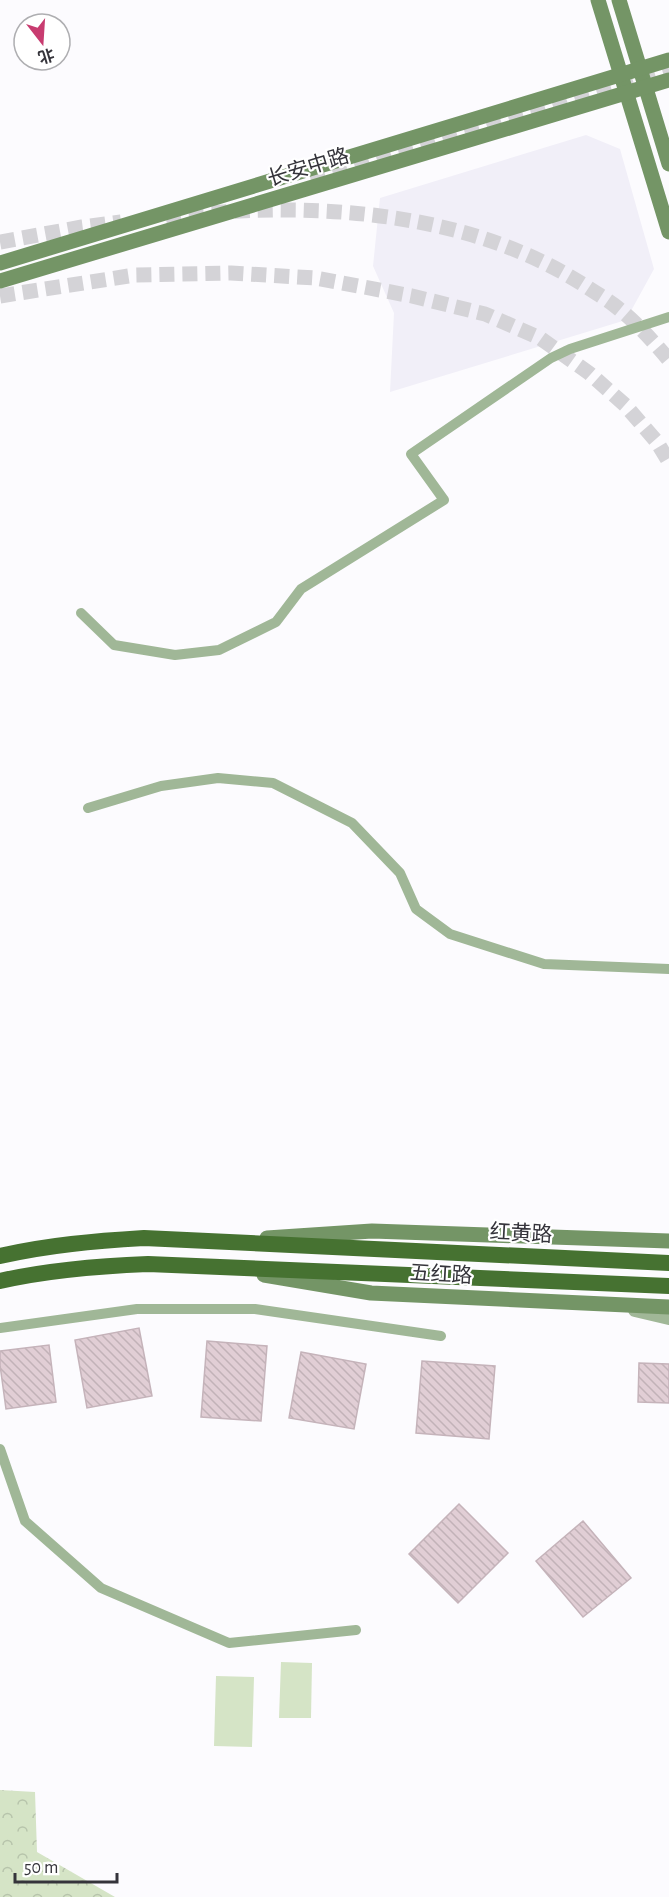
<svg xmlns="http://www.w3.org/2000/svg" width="669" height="1897" viewBox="0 0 669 1897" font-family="'Alegreya Sans','Noto Sans SC',sans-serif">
<defs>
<pattern id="park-crowns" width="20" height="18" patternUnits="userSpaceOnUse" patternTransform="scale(1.5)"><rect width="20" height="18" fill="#d5e4c6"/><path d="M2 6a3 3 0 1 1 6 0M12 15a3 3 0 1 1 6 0" fill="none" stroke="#b7c4ab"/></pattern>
<pattern id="building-back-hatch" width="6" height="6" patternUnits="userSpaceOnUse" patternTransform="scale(1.5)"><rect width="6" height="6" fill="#e1ced5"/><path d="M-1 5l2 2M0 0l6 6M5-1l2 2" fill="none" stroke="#c2b2b8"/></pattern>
</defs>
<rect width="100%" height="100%" fill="#fcfbfe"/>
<path fill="#f1eff8" d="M586,135L620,149L654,269L626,320L390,392L394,313L373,266L380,198Z"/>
<path fill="url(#park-crowns)" d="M0,1790L35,1792L37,1852L115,1897H0Z"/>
<g fill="#d5e4c6">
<path d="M281,1662L312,1663L311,1718H279Z"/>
<path d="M216,1676L254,1677L252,1747L214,1746Z"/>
</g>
<g fill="url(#building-back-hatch)" stroke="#c5b3ba" stroke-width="1.5">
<path d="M139,1328L152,1396L87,1408L75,1340Z"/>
<path d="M207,1341L267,1346L261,1421L201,1417Z"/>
<path d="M49,1345L56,1402L6,1409L0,1365V1351Z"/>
<path d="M301,1352L366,1364L354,1429L289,1418Z"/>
<path d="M422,1361L495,1366L489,1439L416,1433Z"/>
<path d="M639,1363L669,1364V1403L638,1402Z"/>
<path d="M459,1504L508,1553L458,1603L409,1554Z"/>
<path d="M583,1521L631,1578L583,1617L536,1561Z"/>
</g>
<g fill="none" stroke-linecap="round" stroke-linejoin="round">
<g stroke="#d4d3d7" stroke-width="15" stroke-dasharray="15 8" stroke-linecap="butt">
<path d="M310,177L669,69"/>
<path d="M166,217C304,201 463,208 584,285C594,292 605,298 614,305C635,321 652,340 669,360"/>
<path d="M0,242L82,227L121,222"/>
<path d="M0,296L135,275L231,273L316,278L412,296L485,314L540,338L589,373L625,405L657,442L669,462"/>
</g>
<g stroke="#a0b797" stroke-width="10">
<path d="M81,613L114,645L175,655L219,650L276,622L301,589L444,500L411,454L551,358L570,349L669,317"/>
<path d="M88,808L161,786L218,778L273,783L352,823L400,873L416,909L450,934L544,964L669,969"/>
<path d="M0,1328L137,1309H255L441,1336"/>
<path d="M0,1449L25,1521L101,1588L229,1643L356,1630"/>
</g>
<path stroke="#a0b797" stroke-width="14" d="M635,1310L669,1318"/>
<g stroke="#749566" stroke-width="15">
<path d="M598,0L669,232"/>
<path d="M619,0L669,164"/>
<path d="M0,263L669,60"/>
<path d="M0,281L669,80"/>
<path d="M267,1238L372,1231L669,1241"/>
<path d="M264,1275L371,1293L669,1307"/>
</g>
<g stroke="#467231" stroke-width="16">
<path d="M0,1256C48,1245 95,1241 144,1238L669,1263"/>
<path d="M0,1281C48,1270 98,1266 148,1264L669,1286"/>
</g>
</g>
<g text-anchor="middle" stroke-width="4.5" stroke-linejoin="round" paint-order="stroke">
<g font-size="21" fill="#35343b" stroke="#fff">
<text transform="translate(308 167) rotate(-17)" y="7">长安中路</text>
<text transform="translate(521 1233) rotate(3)" y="7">红黄路</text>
<text transform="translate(441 1274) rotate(3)" y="7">五红路</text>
</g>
</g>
<g transform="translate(42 42) rotate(163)"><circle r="28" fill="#ffffff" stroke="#aeaeb1" stroke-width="1.5"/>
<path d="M0-4.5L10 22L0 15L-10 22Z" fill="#c83c70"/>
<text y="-9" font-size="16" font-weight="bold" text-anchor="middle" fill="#35343b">北</text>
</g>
<path d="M15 1873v9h102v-9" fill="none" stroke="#35343b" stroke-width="3"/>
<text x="24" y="1873" font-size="18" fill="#35343b" stroke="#ffffff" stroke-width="4.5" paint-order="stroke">50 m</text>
</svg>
